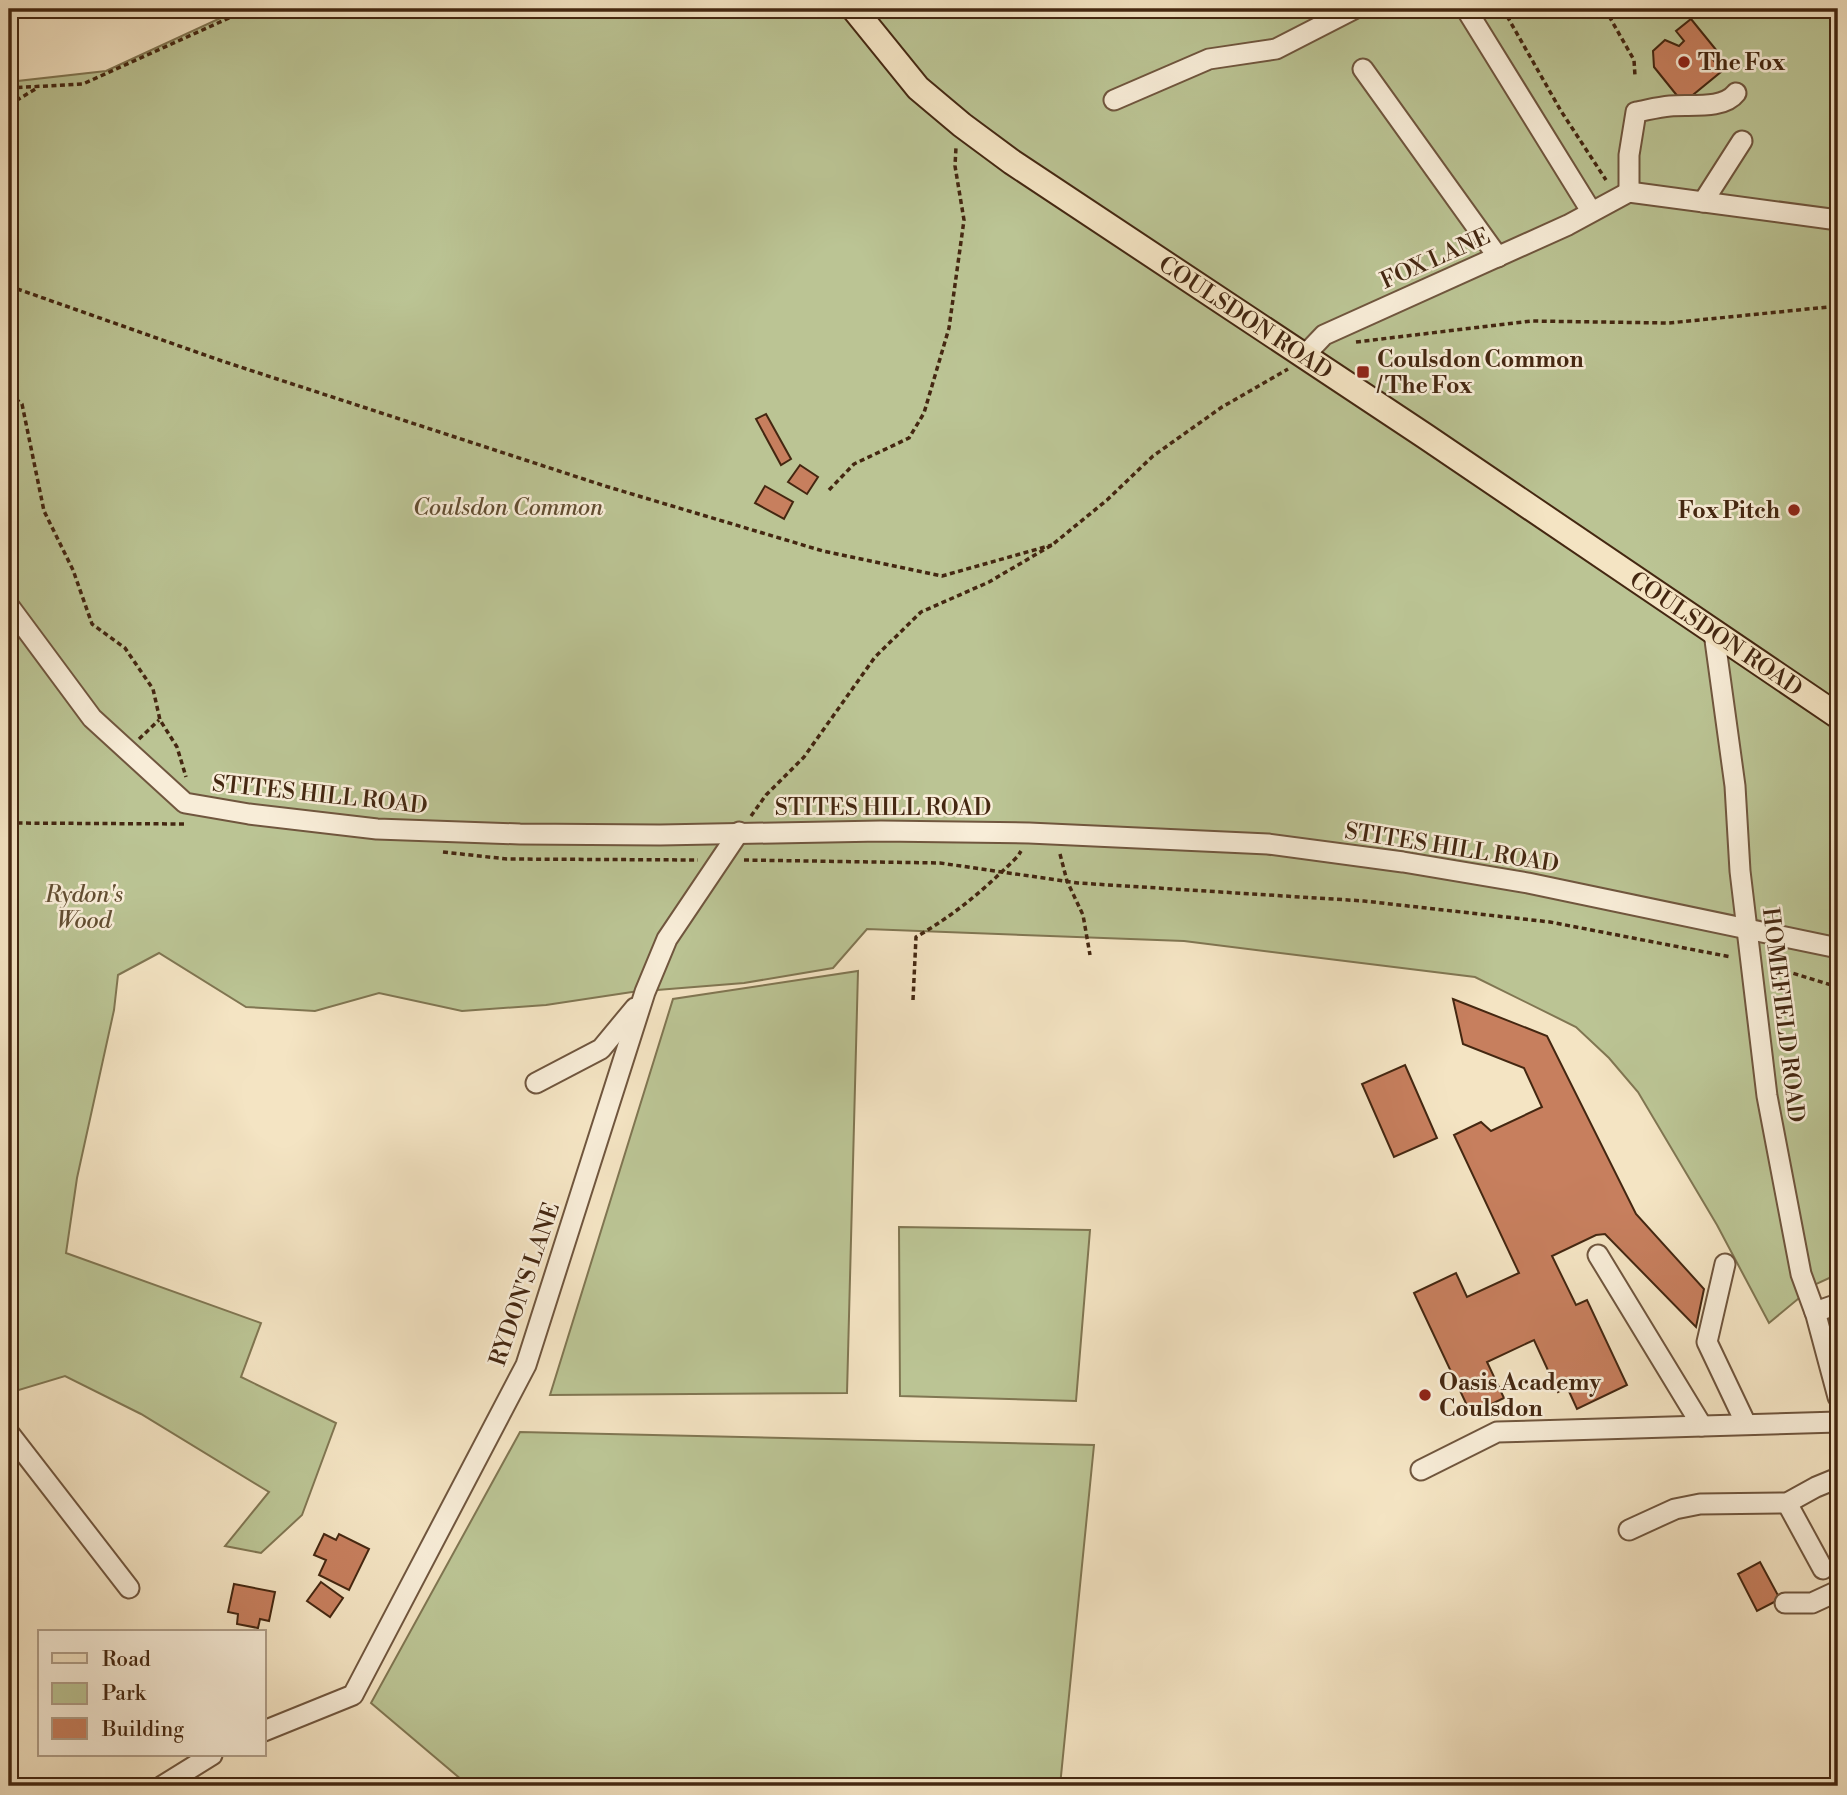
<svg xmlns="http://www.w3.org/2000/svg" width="1847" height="1795" viewBox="0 0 1847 1795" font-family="'Libre Bodoni',serif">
<rect width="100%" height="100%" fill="#f4e4c3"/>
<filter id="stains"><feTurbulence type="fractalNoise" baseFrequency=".00286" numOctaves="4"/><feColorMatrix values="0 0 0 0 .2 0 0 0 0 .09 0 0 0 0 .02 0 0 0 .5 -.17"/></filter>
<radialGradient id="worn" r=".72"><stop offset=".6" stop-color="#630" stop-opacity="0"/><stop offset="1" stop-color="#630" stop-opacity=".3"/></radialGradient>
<g fill="#bbc494" stroke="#807652" stroke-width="2">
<path d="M240,9H1838V1274L1816,1284L1769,1323L1717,1225L1638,1092L1609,1058L1576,1027L1475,977L1184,941L867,929L833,968L744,983L632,992L546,1005L462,1011L379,993L315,1011L246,1007L159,953L118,975L114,1010L77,1178L66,1253L261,1323L241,1377L336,1423L302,1515L261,1553L225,1546L269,1492L141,1414L65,1376L9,1393V82L106,71Z"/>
<path d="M858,971L847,1393L550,1395L673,999Z"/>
<path d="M899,1227L1090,1230L1076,1401L900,1396Z"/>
<path d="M520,1432L1094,1445L1060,1786H469L371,1703Z"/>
</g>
<g fill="#c77f5e" stroke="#442711" stroke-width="2">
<path d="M1691,19L1717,51L1711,57L1722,71L1683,103L1654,67L1653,51L1665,40L1679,46L1684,41L1676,31Z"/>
<path d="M766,414L791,459L781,465L756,419Z"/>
<path d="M800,465L818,477L807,494L788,482Z"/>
<path d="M765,486L793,502L784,519L755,503Z"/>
<path d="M1453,999L1547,1036L1636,1214L1704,1289L1696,1327L1605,1234L1596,1235L1552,1256L1576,1305L1587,1300L1627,1385L1577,1409L1567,1387L1558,1392L1534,1340L1487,1362L1504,1398L1471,1414L1414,1293L1456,1273L1467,1297L1519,1273L1454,1135L1481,1122L1491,1131L1542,1107L1524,1068L1463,1044Z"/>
<path d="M1405,1065L1437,1138L1394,1157L1362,1084Z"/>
<path d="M324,1534L336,1540L339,1534L369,1549L349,1590L319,1575L326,1560L314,1555Z"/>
<path d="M1760,1562L1780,1599L1757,1611L1738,1574Z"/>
<path d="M321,1582L343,1598L330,1617L307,1601Z"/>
<path d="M234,1584L275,1592L269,1621L260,1619L258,1628L237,1624L238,1614L228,1612Z"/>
</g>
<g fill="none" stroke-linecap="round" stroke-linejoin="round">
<g stroke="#70563e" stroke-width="23">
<g id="minor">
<path d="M1466,9L1591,211"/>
<path d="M1363,69L1498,257"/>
<path d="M1114,100L1209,59L1276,49L1354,9"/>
<path d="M1629,192V155L1636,112C1647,110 1659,107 1670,106C1689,104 1723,110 1736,93"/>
<path d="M1703,202L1742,141"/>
<path d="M1304,356L1324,335L1568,225L1629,192L1838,220"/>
<path d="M9,606L92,718L185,803L249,814L377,829L520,834L660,835L881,831L1029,833L1268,844L1403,862L1528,883L1838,948"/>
<path d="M1714,633L1735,786L1740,871L1767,1096L1801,1274L1816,1315L1838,1397"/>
<path d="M536,1083L601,1049L635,1008"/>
<path d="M1598,1255L1702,1426"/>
<path d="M1725,1264L1707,1342L1746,1424"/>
<path d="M1815,1312L1838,1304"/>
<path d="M9,1433L129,1588"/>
<path d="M1421,1470L1497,1432L1838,1422"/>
<path d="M1787,1503L1823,1569"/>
<path d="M1629,1530L1675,1509L1700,1504L1787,1503L1816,1487L1838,1478"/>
<path d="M1785,1603H1812L1838,1591"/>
<path d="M264,1731L353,1695L526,1365L645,992L667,939L739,832"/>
<path d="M162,1786L212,1755"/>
</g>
</g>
<g stroke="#442711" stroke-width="28">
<g id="major">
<path id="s1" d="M854,9L918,88L962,125L1012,162L1425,436L1838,716"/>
</g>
</g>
<g stroke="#442711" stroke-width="3.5" stroke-dasharray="5 3.5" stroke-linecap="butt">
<path d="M1503,9L1561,111L1606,180"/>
<path d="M1605,9L1634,60L1635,76"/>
<path d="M9,88L83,84L249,9"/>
<path d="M9,105L37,88"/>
<path d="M9,286L222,361L605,486L823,551L942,576L1052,545"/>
<path d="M1356,342L1531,321L1669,323L1838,306"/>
<path d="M9,393L22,404L44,511L73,570L92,624L125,648L153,689L160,720L177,747L186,777"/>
<path d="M829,490L854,464L909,438L924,413L949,328L964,220L955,166L956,147"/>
<path d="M139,739L159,720"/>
<path d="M751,816L766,795L804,757L875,657L921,612L989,582L1052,545L1107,500L1153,456L1222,407L1288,369"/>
<path d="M9,823L185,824"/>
<path d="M443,852L507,859L698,860"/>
<path d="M1060,854L1067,881L1083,915L1090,955"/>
<path d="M744,860L940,863L1078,883L1364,901L1550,922L1731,957"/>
<path d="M1769,966L1838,987"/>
<path d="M913,1000L916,937C956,914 985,889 1018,856L1021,851"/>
</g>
<use href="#minor" stroke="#f8edd8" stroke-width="19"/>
<use href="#major" stroke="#f4e4c3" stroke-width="24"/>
</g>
<g fill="#8f2418" stroke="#f8edd8" stroke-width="2.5">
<circle cx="1684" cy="62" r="7"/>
<rect x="1356" y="365" width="14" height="14" rx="3.5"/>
<circle cx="1794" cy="510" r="7"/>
<circle cx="1425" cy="1395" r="7"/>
</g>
<g text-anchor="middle" stroke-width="5" stroke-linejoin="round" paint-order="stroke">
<g font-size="23" font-weight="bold" fill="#442711" stroke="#f8edd8" text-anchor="start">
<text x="1698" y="70">The Fox</text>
<text x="1377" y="367">Coulsdon Common<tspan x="1377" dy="26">/ The Fox</tspan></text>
<text x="1780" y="518" text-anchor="end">Fox Pitch</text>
<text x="1439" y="1390">Oasis Academy<tspan x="1439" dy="26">Coulsdon</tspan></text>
</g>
<g font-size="23" fill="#442711" stroke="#f8edd8">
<text transform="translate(1435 258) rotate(-24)" y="8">FOX LANE</text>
<text dy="8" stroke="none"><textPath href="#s1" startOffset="502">COULSDON ROAD</textPath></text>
<text dy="8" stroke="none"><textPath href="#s1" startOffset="1069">COULSDON ROAD</textPath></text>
<text transform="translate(320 794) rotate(6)" y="8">STITES HILL ROAD</text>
<text x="883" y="815">STITES HILL ROAD</text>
<text transform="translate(1452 847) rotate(9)" y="8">STITES HILL ROAD</text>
<text transform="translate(1784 1015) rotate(83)" y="8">HOMEFIELD ROAD</text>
<text transform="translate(524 1284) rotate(-71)" y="8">RYDON'S LANE</text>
</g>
<g font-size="23" font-style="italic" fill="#624e32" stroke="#f8edd8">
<text x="508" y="515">Coulsdon Common</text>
<text x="84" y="902">Rydon's<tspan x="84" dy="26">Wood</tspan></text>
</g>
</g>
<rect width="1847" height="1795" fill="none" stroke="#f4e4c3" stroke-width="35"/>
<rect x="10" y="10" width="1826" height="1774" fill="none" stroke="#442711" stroke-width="3.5"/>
<rect x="18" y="18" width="1812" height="1760" fill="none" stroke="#442711" stroke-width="2"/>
<rect x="38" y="1630" width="228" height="126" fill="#f8edd8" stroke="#b09e88" stroke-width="2"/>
<rect x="52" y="1653" width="35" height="10" fill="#f4e4c3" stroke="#b09e88" stroke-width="2"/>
<text x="102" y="1666" font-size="21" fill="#442711">Road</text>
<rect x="52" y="1683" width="35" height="21" fill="#bbc494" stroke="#b09e88" stroke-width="2"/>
<text x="102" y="1700" font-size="21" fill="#442711">Park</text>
<rect x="52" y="1718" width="35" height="21" fill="#c77f5e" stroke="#b09e88" stroke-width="2"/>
<text x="102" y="1736" font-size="21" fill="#442711">Building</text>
<rect width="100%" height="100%" filter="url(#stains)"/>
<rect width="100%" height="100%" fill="url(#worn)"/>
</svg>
